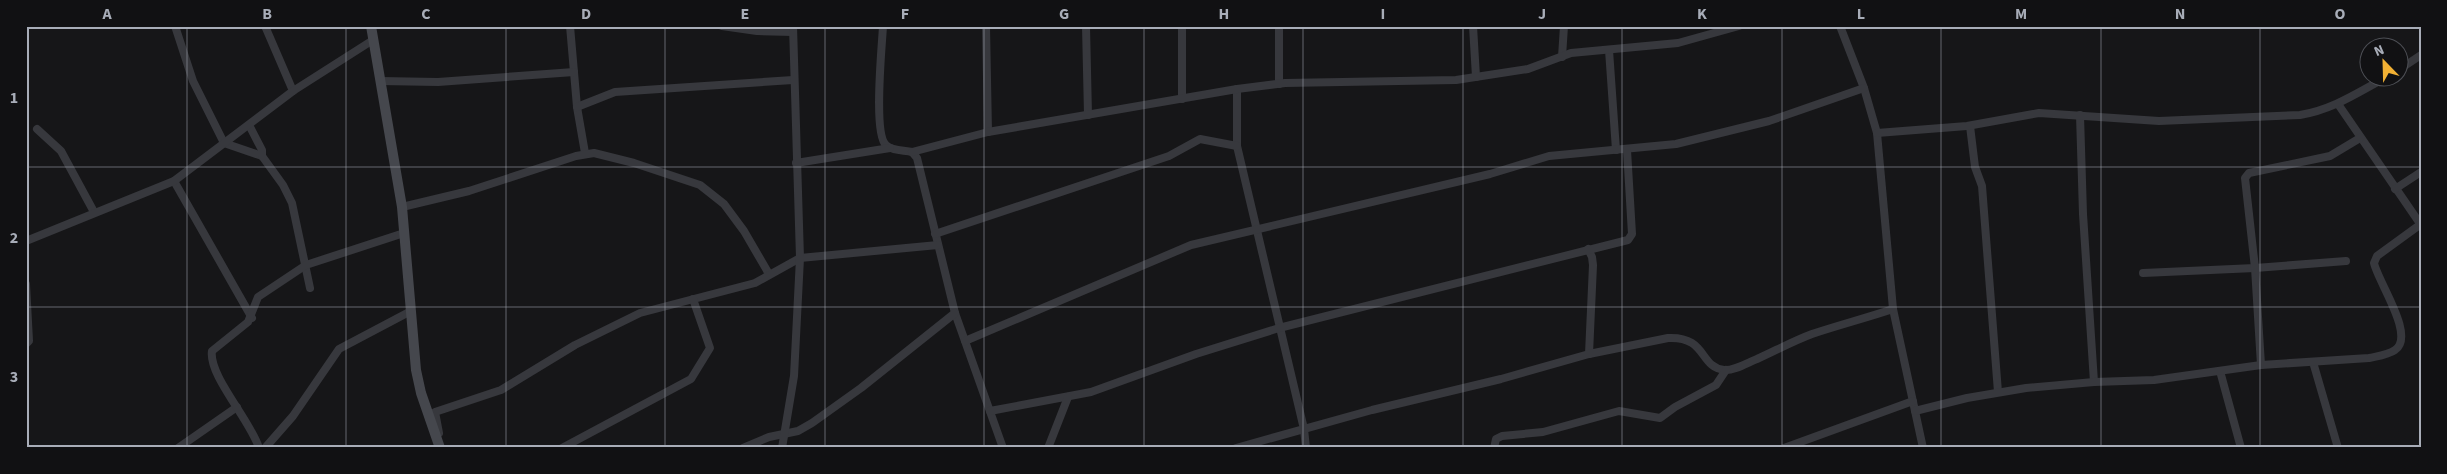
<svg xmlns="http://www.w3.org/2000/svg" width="2447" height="474" viewBox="0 0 2447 474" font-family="'Source Sans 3',sans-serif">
<rect width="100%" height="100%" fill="#161618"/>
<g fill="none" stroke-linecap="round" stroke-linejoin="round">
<g stroke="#37383d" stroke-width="8">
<path d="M175,26L193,81L224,143L262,156"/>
<path d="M265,26L293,91"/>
<path d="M570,26L577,107L585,153"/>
<path d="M722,26L757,31L793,32"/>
<path d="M883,26C882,46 873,134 886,145C892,151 904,150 912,152L917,158L955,313L1003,448"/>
<path d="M986,26L988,132"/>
<path d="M1086,26L1088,115"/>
<path d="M1279,26V84"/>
<path d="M1473,26L1476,77"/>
<path d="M1840,26L1864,88L1877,133L1893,309L1923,448"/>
<path d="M1609,50L1616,150"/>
<path d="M1562,57L1564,26"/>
<path d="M2400,69L2421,55"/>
<path d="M380,81L438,82L574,72"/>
<path d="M1237,89V146L1304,429L1306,448"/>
<path d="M1182,99V26"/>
<path d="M2338,104L2421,225"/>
<path d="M577,107L615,92L793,80"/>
<path d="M2080,115L2083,214L2094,382"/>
<path d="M249,125L262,150V156L283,185L292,203L310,288"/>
<path d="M1970,126L1975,167L1982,186L1998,392"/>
<path d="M37,129L61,151L94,212"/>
<path d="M1877,133L1967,126L2039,113L2159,121L2300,115C2332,110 2357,93 2385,78"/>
<path d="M912,152L988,132L1237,89L1285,83L1456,80L1528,69L1571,53L1678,43L1739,26"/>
<path d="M796,163L890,148"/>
<path d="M174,181L252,318"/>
<path d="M2395,189L2421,172"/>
<path d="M402,207L469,191L576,156L594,153L634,163L700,185L724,204L744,231L769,274"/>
<path d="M935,234L1169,156L1200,139L1237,146"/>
<path d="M26,241L174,181L293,91L373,40"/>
<path d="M1588,249L1592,257L1593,265L1589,354"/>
<path d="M2143,273L2255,268L2346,261"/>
<path d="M26,284L29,341L26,344"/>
<path d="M965,341L1191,245L1490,174L1549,156L1676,144L1769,121L1864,88"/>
<path d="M2313,362L2338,448"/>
<path d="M2261,365L2255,268L2245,178L2249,173L2330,156L2360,138"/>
<path d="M2220,371L2241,448"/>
<path d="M990,411L1091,392L1196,354L1279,328L1628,240L1632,234L1627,150"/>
<path d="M1915,411L1967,398L2026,388L2094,382L2154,380L2261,365L2369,358C2378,356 2388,355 2395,350C2416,336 2378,282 2374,263L2377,256L2421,224"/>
<path d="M439,433L435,412L501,390L575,345L640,313L755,283L800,258L938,245"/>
<path d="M178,448L237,407"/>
<path d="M259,448C251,421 208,375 212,351L248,322L258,297L306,265L404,233"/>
<path d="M265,448L293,416L339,349L411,311"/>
<path d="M562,448L691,379L710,348L693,299"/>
<path d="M743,448L769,437L798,431L812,423L861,388L955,313"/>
<path d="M782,448L794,376L800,258L793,26"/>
<path d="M1048,448L1068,397"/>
<path d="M1236,448L1372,410L1501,379L1589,354L1668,338C1707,336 1699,367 1724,370C1734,371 1747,363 1757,359C1775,351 1793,341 1812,334C1839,325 1866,318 1893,309"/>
<path d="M1494,448L1496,439L1502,436L1543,432L1619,411L1660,418L1675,407L1716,385L1726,370"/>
<path d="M1784,448L1913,401"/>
</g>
<path stroke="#45474d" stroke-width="10" d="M371,26L402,207L416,370L421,393L440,448"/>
</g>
<path fill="none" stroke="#a8adb8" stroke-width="1" stroke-opacity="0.55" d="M187,26V448M346,26V448M506,26V448M665,26V448M825,26V448M984,26V448M1144,26V448M1303,26V448M1463,26V448M1622,26V448M1782,26V448M1941,26V448M2101,26V448M2260,26V448M26,167H2421M26,307H2421"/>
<rect width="2447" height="474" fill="none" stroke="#111113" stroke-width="55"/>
<g transform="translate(2384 62) rotate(337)"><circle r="24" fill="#111113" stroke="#4d4f55"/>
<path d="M0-4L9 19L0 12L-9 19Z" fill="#f2b134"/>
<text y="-8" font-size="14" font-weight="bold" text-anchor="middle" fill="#a8adb8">N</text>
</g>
<rect x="28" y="28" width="2392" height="418" fill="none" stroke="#a8adb8" stroke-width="2"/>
<g font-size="16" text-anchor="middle" font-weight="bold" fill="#a8adb8">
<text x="107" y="19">A</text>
<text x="267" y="19">B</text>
<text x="426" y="19">C</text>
<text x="586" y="19">D</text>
<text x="745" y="19">E</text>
<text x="905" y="19">F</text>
<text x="1064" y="19">G</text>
<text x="1224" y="19">H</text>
<text x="1383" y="19">I</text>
<text x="1542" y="19">J</text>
<text x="1702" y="19">K</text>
<text x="1861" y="19">L</text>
<text x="2021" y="19">M</text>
<text x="2180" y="19">N</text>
<text x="2340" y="19">O</text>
<text x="14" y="103">1</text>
<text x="14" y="243">2</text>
<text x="14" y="382">3</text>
</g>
</svg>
